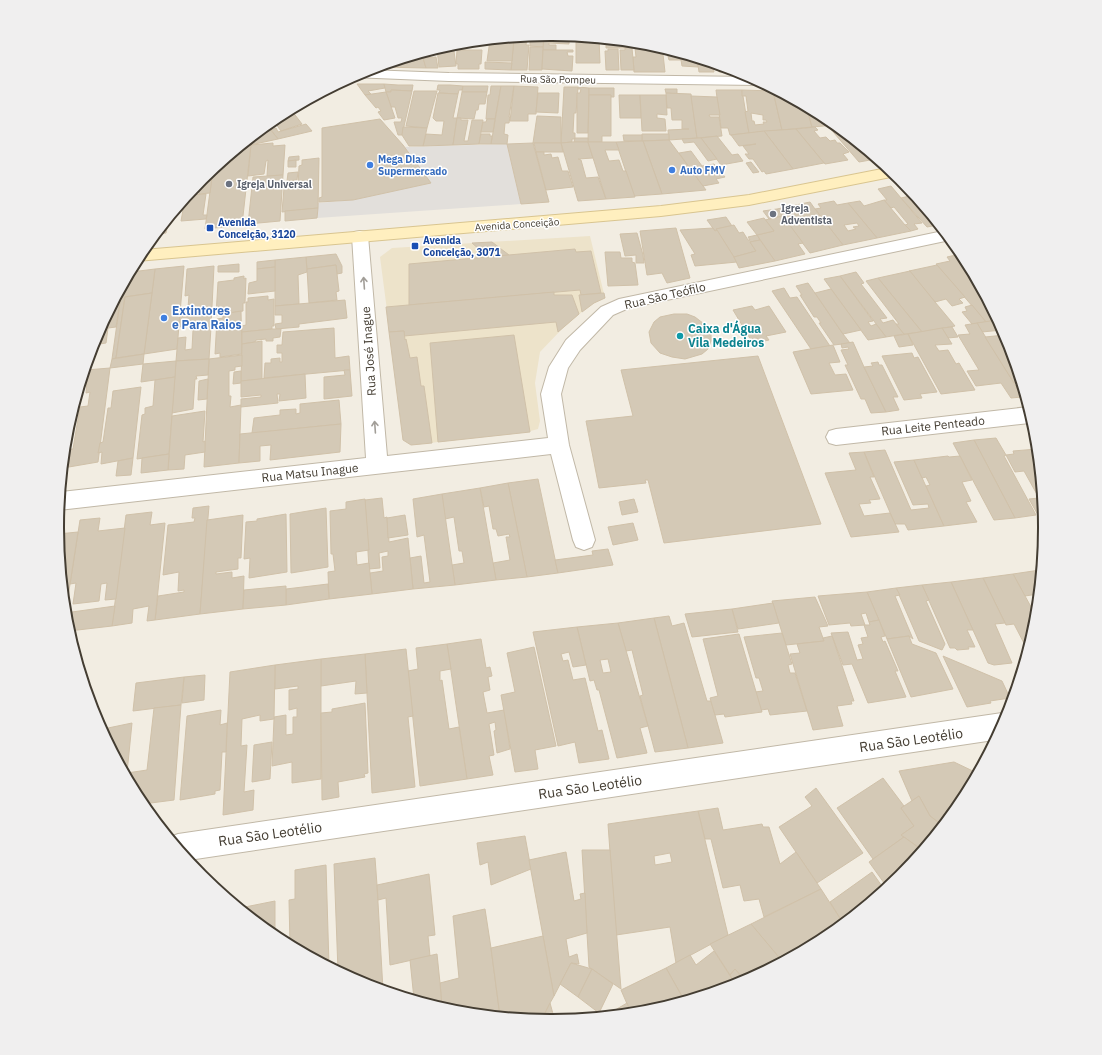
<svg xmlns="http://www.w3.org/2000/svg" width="1102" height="1055" viewBox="0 0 1102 1055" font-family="'IBM Plex Sans',sans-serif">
<rect width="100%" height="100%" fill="#f2ede2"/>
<path fill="#ede3ca" d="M590,236L605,298L594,303L583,311L561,330L540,352L535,383L540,421L538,429L527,432L412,445L404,440L380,257L392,248Z"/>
<path fill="#e2dfdb" d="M507,144L521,204L317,218V203L353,200L431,183L405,147Z"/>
<g fill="#d4c9b6" stroke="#d0c1a9" fill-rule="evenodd">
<path d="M551,34L569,36V44L549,43V45H556V50H543L544,35Z"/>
<path d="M544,35L543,47L530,46V36Z"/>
<path d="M527,36L526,45H529L527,70H511L514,38Z"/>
<path d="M576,36L599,39L600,63H576Z"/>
<path d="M514,38L512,61H487L490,40Z"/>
<path d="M606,39L632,42V48H606Z"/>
<path d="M486,40V43L453,45V44Z"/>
<path d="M632,42L648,44L662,48H660V54H663L665,72H634L633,57H636L635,48H632Z"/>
<path d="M453,44L456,66L439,67L437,49Z"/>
<path d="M530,47H543L542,70H529Z"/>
<path d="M625,48H632L634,70H621L620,50H625Z"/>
<path d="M608,49H618L619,70H606L605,51H608Z"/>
<path d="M666,49L697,58L698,67L682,66L681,60H669Z"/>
<path d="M457,50H482L481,64H479V69H458V64H456Z"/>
<path d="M543,50H573V52H567L568,56H573L572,71L542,69Z"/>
<path d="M422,53L426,68L378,67Z"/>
<path d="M436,57L438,68H426L423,58Z"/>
<path d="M697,58L712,63L714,72H699Z"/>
<path d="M485,62L512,63L511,70L485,69Z"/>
<path d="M717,65L733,69V72H719Z"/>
<path d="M357,84H384L385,88L368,91L371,94L365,95Z"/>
<path d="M384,84L398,85H413L412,91L391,90V92H386Z"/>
<path d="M438,85H450L463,86L462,90H459L458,94L439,93L440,90H437Z"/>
<path d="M463,86H488L487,92H462Z"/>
<path d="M491,86H501L495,119H486L488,95H490Z"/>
<path d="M501,86H514L509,117H510L509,123H505L504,134L508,135L507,144H491Z"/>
<path d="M514,86L538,87L536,114H528V121H510Z"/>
<path d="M564,87H578L576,113H574L573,133H575V138L574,139H572V142L561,143Z"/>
<path d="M578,87L589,88L588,133H577V93H580L581,89H578Z"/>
<path d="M589,88H614V97H611V95H589Z"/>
<path d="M665,89H677V94L666,93Z"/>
<path d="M391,90L412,91L402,135H398L394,122H401L402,118H398L395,107H391L386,92H391Z"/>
<path d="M716,90H742L749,133L730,135L728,128H721Z"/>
<path d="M742,90L773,91L782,130L749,133L745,112L748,111L746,96H742ZM751,113L763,115V120H766L767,122H763L764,124L755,125L754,121H752Z"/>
<path d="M414,91H437L427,128L406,126Z"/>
<path d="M773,91H776L807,108L812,127L782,130Z"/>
<path d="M386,92L395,118L384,120L378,112L381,111L378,107L376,108L365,95Z"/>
<path d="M462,92H487L485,104H479L478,110H476L474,119L457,118Z"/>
<path d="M438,93L458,94L453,118H457L453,145L423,146L426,134L442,135L444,121H436L433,118Z"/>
<path d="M538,93H559L558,113L536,112Z"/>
<path d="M666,93L691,94L697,138L669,140L668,130L689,129H682V120H672L671,108H667Z"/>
<path d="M589,95H611V136H602V142H588Z"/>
<path d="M619,95H640L641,118H620Z"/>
<path d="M640,95H666L667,115L657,114V118L665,119L666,131H642Z"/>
<path d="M691,96L717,97L720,115H709L710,117H719L722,136L697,138Z"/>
<path d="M807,109L824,117L835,125L812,127Z"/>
<path d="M292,111L302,124L281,131L273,120L281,115Z"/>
<path d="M537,116L561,117V143H533Z"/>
<path d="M457,118H461V120H468L464,141H468L472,120H483L479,144L453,145Z"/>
<path d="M380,119L403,145L431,183L353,200L319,202V198L322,197V128Z"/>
<path d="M487,119H495L493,132H481L483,122H486Z"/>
<path d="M306,124L312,131L278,139L271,130L276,128L278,132Z"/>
<path d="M835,125L853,140L849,141L852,144L857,143L876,159L859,162L828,126Z"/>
<path d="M403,127L427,128L423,146H409L402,135Z"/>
<path d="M815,127L818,130L814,131L820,138L826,137L830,141L835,140L837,143H840L849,152L843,154L848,160L825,164L796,129Z"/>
<path d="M270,129L278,139L241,147L253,137L258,135L257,133Z"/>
<path d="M796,129L824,163L793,169L764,131Z"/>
<path d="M764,131L793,169L766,174L764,171L762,172L753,159H749L745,154H749L743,146L756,144L739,146L731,135Z"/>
<path d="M481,134H490V136H492L491,144H479Z"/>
<path d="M642,134H669V140L642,141Z"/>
<path d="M623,135H642V141H624Z"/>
<path d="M717,136L732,155L738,154L743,161L721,165L701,138Z"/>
<path d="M575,138H588V142H574Z"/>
<path d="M701,138L717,159L708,161L694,142L684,143L682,139Z"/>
<path d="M669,140L703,186L706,190L662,194L643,141Z"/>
<path d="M643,141L662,194L634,196L616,142Z"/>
<path d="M572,142H588L593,158L578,159L581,160L586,178L598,177L606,199L578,201L561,143Z"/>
<path d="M588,142H616L619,150H605L609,161L619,160L623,171H626L635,197L606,199Z"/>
<path d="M273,143V146L285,145L283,175L267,176L268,160L266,161L264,174L248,176L251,145Z"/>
<path d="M533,143L549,202L521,204L507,144Z"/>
<path d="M534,143H561L563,152H536Z"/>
<path d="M251,144L242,225L205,229L213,169L241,146Z"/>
<path d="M691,151L702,166L714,164L725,177L716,179L719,183L703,186L679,153Z"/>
<path d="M536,152H544V155L551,154L552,158L558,157L562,171H568L573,187L546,190Z"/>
<path d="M299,156V160L288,161L289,157Z"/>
<path d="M319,158L318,208L282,212L284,188L298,187L299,166L302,165V160Z"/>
<path d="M296,160V167H288V161Z"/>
<path d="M751,162L759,172L753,173L746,163Z"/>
<path d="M213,169L210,193L199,194V192H197L198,189H196V186Z"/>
<path d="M298,172L297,180L287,181L288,173Z"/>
<path d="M283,175L280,221L248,224L253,177Z"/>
<path d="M891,186L922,223L914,224L918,229L911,231L905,225L908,224L894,207L891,208L884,200H887L878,189Z"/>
<path d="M206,194L203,215H207L206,219L181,221L185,199L188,195Z"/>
<path d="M914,195L938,225L927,227L901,198Z"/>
<path d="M884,200L905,225L911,231L877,238L848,203L860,201L864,206Z"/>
<path d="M834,201L837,205L848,203L877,238L843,245L815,209L821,208L818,204ZM857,223L859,226L853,227L856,229L848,231L844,225Z"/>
<path d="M810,202L815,209L843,245L810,253L777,209Z"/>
<path d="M318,208L317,218L285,221V211Z"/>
<path d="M777,209L783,216L769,219L763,211Z"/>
<path d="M783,216L803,243L798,244L805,254L775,261L757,235L774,231L765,220Z"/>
<path d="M726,217L732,226L716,229L717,230L715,231L707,220Z"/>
<path d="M764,218L774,231L757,235L747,222Z"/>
<path d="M169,219L166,233L157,234Z"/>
<path d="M734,225L739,233L743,232L748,240H750L748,237L757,235L760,240L750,242L756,251L734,257L716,229Z"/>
<path d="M676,228L690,278L667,283L662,273L647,275L640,231Z"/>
<path d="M713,228L715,231L717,230L737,262L695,266L691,255L695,254L680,230Z"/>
<path d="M637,233L643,255L644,263H636V255L625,256L620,234Z"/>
<path d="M760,240L775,261L739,268L734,257L756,251L750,242Z"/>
<path d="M492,242L509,255L488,257L472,243Z"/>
<path d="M575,249L576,252L591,251L601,293L581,295L580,290L409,305V264Z"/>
<path d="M605,252H620L621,258H632V262L635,263L638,285L608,286Z"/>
<path d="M336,254L342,266V273L337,274L336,265L307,269L306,257Z"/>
<path d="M960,254L965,259L987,301L983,302L987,307L990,306L997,320L986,322L936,264L950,261L947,257Z"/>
<path d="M306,257L307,272L298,275L299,304L275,306V260Z"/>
<path d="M275,260V267L257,269V262Z"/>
<path d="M239,264V272H218V266Z"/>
<path d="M336,265L339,291L336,292L337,300L309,303L307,269Z"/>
<path d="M937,265L965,297L959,299L963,303L952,306L946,299L935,302L909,271Z"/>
<path d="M184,266L177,349L144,354L155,269Z"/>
<path d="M214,266L211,327L191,330L192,325L179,327L180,309L188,308L189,295L185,296L187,269Z"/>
<path d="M275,267V291L248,294L249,283L257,281V269Z"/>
<path d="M155,269L152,293L125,297L116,358L112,359L122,288L131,272Z"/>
<path d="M910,271L935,302L955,326L922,332L878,278Z"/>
<path d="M856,272L864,283L861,284L887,318L880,319L883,323L893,320L904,334L886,337L840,276Z"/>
<path d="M244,276V279L246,278L245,303H243V311L216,315L218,282L234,280V278Z"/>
<path d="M840,276L873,321L868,322L871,326L876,324L886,337L868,340L824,279Z"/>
<path d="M878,278L922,332L904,334L896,324H899L866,281Z"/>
<path d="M808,283L843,334L850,343L834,345L819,323H821L817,317H814L800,295H802L796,286Z"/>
<path d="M122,288L116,327L108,328L106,343L93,345Z"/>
<path d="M784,288L790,298L797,297L830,346L811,349L772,291Z"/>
<path d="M831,289L861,330L843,334L815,293Z"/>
<path d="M554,292V295H572L579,314L558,332L556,322L404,336V331L389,332L386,307Z"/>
<path d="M152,293L144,354L116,358L125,297Z"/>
<path d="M604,293L605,298L594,303L582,312L579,295Z"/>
<path d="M268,296V300L274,299V326H272V329L242,332V326L246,325V302H248V298Z"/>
<path d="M345,300L347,318L299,324V327L276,329L275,324L282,323V315H275V306Z"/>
<path d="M972,305L986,322L972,324L962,312L967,311L965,307Z"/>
<path d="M752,306L755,310L769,306L786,332L766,336L769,340L760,342L757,338L751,340L733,310Z"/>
<path d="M241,311L242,354L220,357V353L215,354L217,319L223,318V314Z"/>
<path d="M674,314H687L695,317L708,327L711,334V341L708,349L702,354L685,359L672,357L660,353L651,343L649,332L654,322L660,317Z"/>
<path d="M997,320L1002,330L982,332L977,323Z"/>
<path d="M977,323L1014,383L1022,397L1011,398L1001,383L976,386L967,371L979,370L958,335L970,334L965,325Z"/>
<path d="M211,327L209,359L176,361L178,338L186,337L185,350L192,349L193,330Z"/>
<path d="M952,327L958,337L948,338L942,328Z"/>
<path d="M334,328L335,358L349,356L350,370L264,378L265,363H271V359L280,358V362H282V353H277V345H282L283,332Z"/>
<path d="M942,328L952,344L935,345L939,351L948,350L956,364L959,363L975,390L941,394L908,334Z"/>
<path d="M272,329H281L280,337L273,338V341H266V339L256,340L255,342L242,344V332Z"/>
<path d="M404,331L405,340L406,339L410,358L417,357L421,386H424L432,443L411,445L403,440L389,332Z"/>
<path d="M908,334L913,345L899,347L894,336Z"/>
<path d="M514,335L530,432L438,442L430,343Z"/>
<path d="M1005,335L1007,339L1020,382L1014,383L985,337Z"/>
<path d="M262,341V379L241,381L242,344Z"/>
<path d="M853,342L864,367L886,412L871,413L865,399H861L845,365H848L841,350L849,349L848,347L842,348L841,344Z"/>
<path d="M833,345L840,362L829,363L835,375L846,374L853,390L811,394L793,352Z"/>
<path d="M912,353L914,358L918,357L937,392L920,394L922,398L904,400L882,356Z"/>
<path d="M144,354L143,364L110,368L112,359Z"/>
<path d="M242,355V366L235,367V370L229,371V396H231L230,407L241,405L239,463L204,467L209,359Z"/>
<path d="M758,356L821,524L664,543L648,480H645L646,483L599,488L586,421L633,416L621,370Z"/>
<path d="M209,359L208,375L196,376L197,379H195L193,409L172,413L176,361Z"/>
<path d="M176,361L175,377L141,382L143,364Z"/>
<path d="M878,362L879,365H882L898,397H893L899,410L886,412L864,367L873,366L871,363Z"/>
<path d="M110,368L98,462L63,468L65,450L73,449L80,407L88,406L90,392L86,393L87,380L82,381L86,370Z"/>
<path d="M344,370H350L352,396L324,399V377L345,375Z"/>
<path d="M241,371V383L233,384L234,372Z"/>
<path d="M305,374L306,398L279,401L280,394H277L278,403L241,407V399L261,397V395L241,397V381Z"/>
<path d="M175,377L169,454L137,459L142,415L145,414V408L153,406L155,380Z"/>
<path d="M208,379L207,399L198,400L199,381Z"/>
<path d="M141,387L133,458L101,464L102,452L98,453L100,443L103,442L108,408H111L113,391Z"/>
<path d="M339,400L341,424L252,433L254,418L280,415V410L296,409V414L300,413V404Z"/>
<path d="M205,411L203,442L205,441V452L185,455L184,469L168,470L172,416Z"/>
<path d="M341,424L340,452L270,460L271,445L260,446V461L239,463L240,434Z"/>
<path d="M996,438L1006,455L1004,456L1036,515L1015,518L974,440Z"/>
<path d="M974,440L1015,518L994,520L953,443Z"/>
<path d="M1037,449L1043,515H1038L1029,499L1039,498L1024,471L1015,472L1006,455L1014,454L1013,451Z"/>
<path d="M885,450L911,510L929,508L928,504L913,505L894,462L914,460L944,526L908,530L905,524H895L864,452Z"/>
<path d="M864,452L874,477H870L880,499L869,500L871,503L859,504L864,516L890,513L899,532L851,537L825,473L856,470L849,453Z"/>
<path d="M169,454L168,470L141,473L142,458Z"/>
<path d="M948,456L949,457L960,456L972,480L962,482L971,501L966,502L977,522L944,526L926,486L930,485L926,477L922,478L914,460Z"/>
<path d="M133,458L131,475L116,476L118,461Z"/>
<path d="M538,479L558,573L527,577L508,483Z"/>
<path d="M508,483L527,577L496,580L493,563L510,560L506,537H510L509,534L498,536L496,529H493L489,506L484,507L480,488Z"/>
<path d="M480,488L496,580L455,585L452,565L464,563L462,551H459L454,517L445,519L442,494Z"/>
<path d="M442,494L455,585L413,589L410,558L421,556L424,583L430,582L424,535L417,537L413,499Z"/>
<path d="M382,498L384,518L387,517L389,542L408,538L413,589L372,594L370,573L383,571L382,557L388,556V551L379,553L380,568L369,569L365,500Z"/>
<path d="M365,499L369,550L356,552L357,565L369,563L372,594L329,599L328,572L335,571L333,554H331L330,511L346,509V502Z"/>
<path d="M634,499L638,512L622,515L619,502Z"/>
<path d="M209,506L200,614L155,620L158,596L184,592V590L178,591L179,572L163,575L168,525L194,522L195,518H192L193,508Z"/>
<path d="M326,508L328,567L291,573L290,514Z"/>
<path d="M152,512L150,525L165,523L155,620L147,621L149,606L133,609L132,623L112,626L126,515Z"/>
<path d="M286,514L287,572L249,578L250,558L244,559L246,522L257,521V519Z"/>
<path d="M243,515L241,558H238V569L216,572V574L232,572V578L244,576L243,609L200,614L207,520Z"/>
<path d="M405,515L408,535L388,538L387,518Z"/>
<path d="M100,518L98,531L125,528L116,599L105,600L107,583L101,584L99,601L73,604L76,583L70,584L80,520Z"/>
<path d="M633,523L638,540L613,545L608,527Z"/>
<path d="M78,532L70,584L66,611L58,534Z"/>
<path d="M608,549L613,565L558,573L555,560L593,555L592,551Z"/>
<path d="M1040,570L1038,594L1025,596L1013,574Z"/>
<path d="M1013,574L1036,616L1027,649L1014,624L1006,625L983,578Z"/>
<path d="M983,578L1005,623L995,624L1012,663L994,665L988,663L951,582Z"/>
<path d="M951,582L973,630H967L975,647H968L969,649L957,650L955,648H950L922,585Z"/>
<path d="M328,584L329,599L286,605V589Z"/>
<path d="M922,585L929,600L926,601L945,644L942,650L919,641L896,588Z"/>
<path d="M286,586V605L243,609L244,590Z"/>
<path d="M896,588L900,595L895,596L913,639L909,636L887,639L867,592Z"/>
<path d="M867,592L879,620L869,622L866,613L861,614L865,625L851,626L850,623L829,625L818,596Z"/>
<path d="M815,597L828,626L819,627L824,641L786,645L772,601Z"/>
<path d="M773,603L779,623L738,629L732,609Z"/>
<path d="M115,606L112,626L69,631L66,616L72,615V612Z"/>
<path d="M732,609L738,632L692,637L685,614Z"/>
<path d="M669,616L672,626L684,623L707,701H711L723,743L688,748L654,618Z"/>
<path d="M654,618L688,748L655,752L640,696L643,695L632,650L626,651L618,623Z"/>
<path d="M879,620L885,636L881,637L883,642L885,641L898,671H895L906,697L868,703L852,664L843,665L831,633L848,632L857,660L863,659L858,645L863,644L861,638L868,637L864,625H870L869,622Z"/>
<path d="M618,623L648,726L640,728L647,753L617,758L599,690H597L594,680L590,681L577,627ZM608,659L611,672L603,673L600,660Z"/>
<path d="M577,627L586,665L573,667L569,652L561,654L563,661L568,660L573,680L585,678L598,731L602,730L609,759L579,763L575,742L558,746L533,632Z"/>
<path d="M782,633L792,664L788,665L790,673H795L807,711L770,715L768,709L761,710L755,692L763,691L759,678H756L744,637Z"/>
<path d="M739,634L762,712L725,717L724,714L715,715L710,698L718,696L703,639Z"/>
<path d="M832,636L854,701H851L852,704L837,706L843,726L813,730L790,654L800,653L797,644L824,641L823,638Z"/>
<path d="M909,636L912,644L936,653L953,689L911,697L887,639Z"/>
<path d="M481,639L486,668L490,667L492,676L488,677L490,690L483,692L487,713L504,710L510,749L497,753L494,731L496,730L495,722L489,724L494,755L489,756L493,775L467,779L447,644Z"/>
<path d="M447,644L451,669L440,671V681L442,680L449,729L459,727L467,779L420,786L408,671L418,669L416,648Z"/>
<path d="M534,647L556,746L535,750L538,769L515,772L501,695L515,692L507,653Z"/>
<path d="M406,649L413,716L408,717L415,787L372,793L365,654Z"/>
<path d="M365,654L367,693L355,694L356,681L321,686V659Z"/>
<path d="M943,656L1002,681L1010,698L990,701L991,703L967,707Z"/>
<path d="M321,659V779L292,783V762L272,766L274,719V717L286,715V735L293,734V717H297V708L289,710V690L298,689V686L275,689V665Z"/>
<path d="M275,665L274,719L260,721V715L242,719L241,746L247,745L244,792L254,790L253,810L223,815L230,672Z"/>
<path d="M205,675L204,700L182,703L184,677Z"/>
<path d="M184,677L181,705L133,711L136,683Z"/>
<path d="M365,703L368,773L364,774L365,777L338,782L339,797L322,800L321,713L332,712V709Z"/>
<path d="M181,705L174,800L143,804L127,776V773L147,770L154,708Z"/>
<path d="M221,710L220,725L227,723L226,752H222L220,790L215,791V794L180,800L187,716Z"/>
<path d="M132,723L127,773V776L104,733L108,732V728Z"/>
<path d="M272,742L270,779L252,782L254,745Z"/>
<path d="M954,762L977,773L961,802L942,825L930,816L919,796L912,801L899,771Z"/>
<path d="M883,778L904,806L901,808L914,826L901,835L904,837L873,859L837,808Z"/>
<path d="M816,788L863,853L817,883L779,827L812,806L805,797Z"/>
<path d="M919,796L930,816L942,825L922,850L901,835L914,826L901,808Z"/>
<path d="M718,808L723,830L762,824L763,827H769L780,864L796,852L821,889L764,917L759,899L744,901L740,885L723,888L711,839H705L698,811Z"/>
<path d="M698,811L728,935L676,963L670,927L616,935L608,824ZM670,853L672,862L655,865L654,856Z"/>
<path d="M525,836L531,869L491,885L488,862L480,865L477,843Z"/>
<path d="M904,837L922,850L900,877L887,887L869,862Z"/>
<path d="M582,850H610L621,989L589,967Z"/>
<path d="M566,852L574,901L581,899L580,894L585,893L587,933L566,939L569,957L577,954L579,964L571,963L554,996L529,860Z"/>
<path d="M375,858L377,885L383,990L362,983L338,971L334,864Z"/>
<path d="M326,865L329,966L290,945L289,900L295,899V870Z"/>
<path d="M872,872L884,889L843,923L830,902Z"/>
<path d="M429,874L435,935L428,936L430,956L390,965L386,898L378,900L377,885Z"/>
<path d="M821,889L843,923L825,938L782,961L751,924Z"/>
<path d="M275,901V936L240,908Z"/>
<path d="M485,909L491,948L500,1016L454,1011L442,1008L440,983L459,978L453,916Z"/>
<path d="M751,924L782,961L745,981L735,969L730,975L710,944Z"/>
<path d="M543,936L554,996L550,1003L542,1019L500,1016L491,948Z"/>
<path d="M714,951L736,985L684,1000L666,968L690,955L696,965Z"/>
<path d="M437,954L440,983L442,1008L414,999L410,960Z"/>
<path d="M571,963L592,969L578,997L560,984Z"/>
<path d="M666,968L684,1000L647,1012L631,1013L621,990Z"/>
<path d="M592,969L613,984L599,1013L578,997Z"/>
<path d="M735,969L745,981L736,985L730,975Z"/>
<path d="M550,1003L555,1021L541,1020L542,1019Z"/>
<path d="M627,1003L631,1013L605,1016Z"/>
</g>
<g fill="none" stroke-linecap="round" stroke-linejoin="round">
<g stroke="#c1b8a7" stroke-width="2">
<g id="minor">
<path d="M367,70L449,73L750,77L763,84L758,85L449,81L352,77Z"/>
<path d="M360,231L366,232L368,236L387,456L548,438L541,394L549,367L566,340L601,307L619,299L943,231L950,240L629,308L613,315L580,350L568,368L561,394L569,445L595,540L592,547L584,550L576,547L573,540L551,454L59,510L61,492L366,458L352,236L354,232Z"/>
<path d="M1028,407L1032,422L1030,423L836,445L829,443L826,437L829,431L836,429Z"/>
<path d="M1002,713L1007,715L994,740L189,860L170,837L178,834Z"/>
</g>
</g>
<g stroke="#d9c590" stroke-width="2">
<path id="secondary" d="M887,168L896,176L749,205L661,216L137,261L143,250L661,206L749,195Z"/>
</g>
<use href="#minor" fill="#fff" fill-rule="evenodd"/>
<use href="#secondary" fill="#ffefbf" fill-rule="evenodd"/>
</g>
<defs><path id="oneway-shaft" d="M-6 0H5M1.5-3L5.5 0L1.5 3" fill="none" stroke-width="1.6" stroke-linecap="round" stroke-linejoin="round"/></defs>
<g stroke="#a29e98">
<use href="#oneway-shaft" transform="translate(364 283) rotate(-94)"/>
<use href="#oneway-shaft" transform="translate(375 427) rotate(-94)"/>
</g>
<g fill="#3f7fe0" stroke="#fff" stroke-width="1.5">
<circle cx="370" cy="165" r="4"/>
<circle cx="672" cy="170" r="4"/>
<circle cx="164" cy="318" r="4"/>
</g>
<g fill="#6b7280" stroke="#fff" stroke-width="1.5">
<circle cx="229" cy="184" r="4"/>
<circle cx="773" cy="214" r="4"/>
</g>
<g fill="#1a4fb4" stroke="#fff" stroke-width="1.5">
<rect x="206" y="224" width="8" height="8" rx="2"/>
<rect x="411" y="242" width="8" height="8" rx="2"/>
</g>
<circle fill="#0f9aa8" stroke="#fff" stroke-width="1.5" cx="680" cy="336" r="4"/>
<g text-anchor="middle" stroke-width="3" stroke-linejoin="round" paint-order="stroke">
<g font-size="10" fill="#443d32" stroke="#fff">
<text transform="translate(558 79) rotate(1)" y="4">Rua São Pompeu</text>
<text transform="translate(517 224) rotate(-4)" y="4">Avenida Conceição</text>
</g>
<g font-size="10" font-weight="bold" fill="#366cbe" stroke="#fff" text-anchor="start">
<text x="378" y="163">Mega Dias<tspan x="378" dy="12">Supermercado</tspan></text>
<text x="680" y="174">Auto FMV</text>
</g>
<g font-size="10" font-weight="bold" fill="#5b616d" stroke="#fff" text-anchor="start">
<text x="237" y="188">Igreja Universal</text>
<text x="781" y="212">Igreja<tspan x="781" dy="12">Adventista</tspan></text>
</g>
<g font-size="10" font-weight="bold" fill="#164399" stroke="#fff" text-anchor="start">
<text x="218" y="226">Avenida<tspan x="218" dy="12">Conceição, 3120</tspan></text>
<text x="423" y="244">Avenida<tspan x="423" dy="12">Conceição, 3071</tspan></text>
</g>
<g font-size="12" fill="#443d32" stroke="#fff">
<text transform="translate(665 296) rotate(-13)" y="4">Rua São Teófilo</text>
<text transform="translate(369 351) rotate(-94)" y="4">Rua José Inague</text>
<text transform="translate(933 426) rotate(-6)" y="4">Rua Leite Penteado</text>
<text transform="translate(310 473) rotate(-6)" y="4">Rua Matsu Inague</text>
</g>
<g font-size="12" font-weight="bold" fill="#366cbe" stroke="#fff" text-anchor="start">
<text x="172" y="315">Extintores<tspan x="172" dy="14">e Para Raios</tspan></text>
</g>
<g font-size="12" font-weight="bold" fill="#0d838f" stroke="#fff" text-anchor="start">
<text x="688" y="333">Caixa d'Água<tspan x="688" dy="14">Vila Medeiros</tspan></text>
</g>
<g font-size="14" fill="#443d32" stroke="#fff">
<text transform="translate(911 740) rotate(-8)" y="5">Rua São Leotélio</text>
<text transform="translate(590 787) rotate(-8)" y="5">Rua São Leotélio</text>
<text transform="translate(270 834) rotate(-8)" y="5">Rua São Leotélio</text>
</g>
</g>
<path d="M0 0H1102V1055H0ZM550 41H552A486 486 0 0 1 1038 527V528A486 486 0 0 1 552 1014H550A486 486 0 0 1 64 528V527A486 486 0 0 1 550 41Z" fill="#f0efef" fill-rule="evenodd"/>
<path fill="none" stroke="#443d32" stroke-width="2" d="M550 41H552A486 486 0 0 1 1038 527V528A486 486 0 0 1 552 1014H550A486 486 0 0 1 64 528V527A486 486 0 0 1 550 41Z"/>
</svg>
